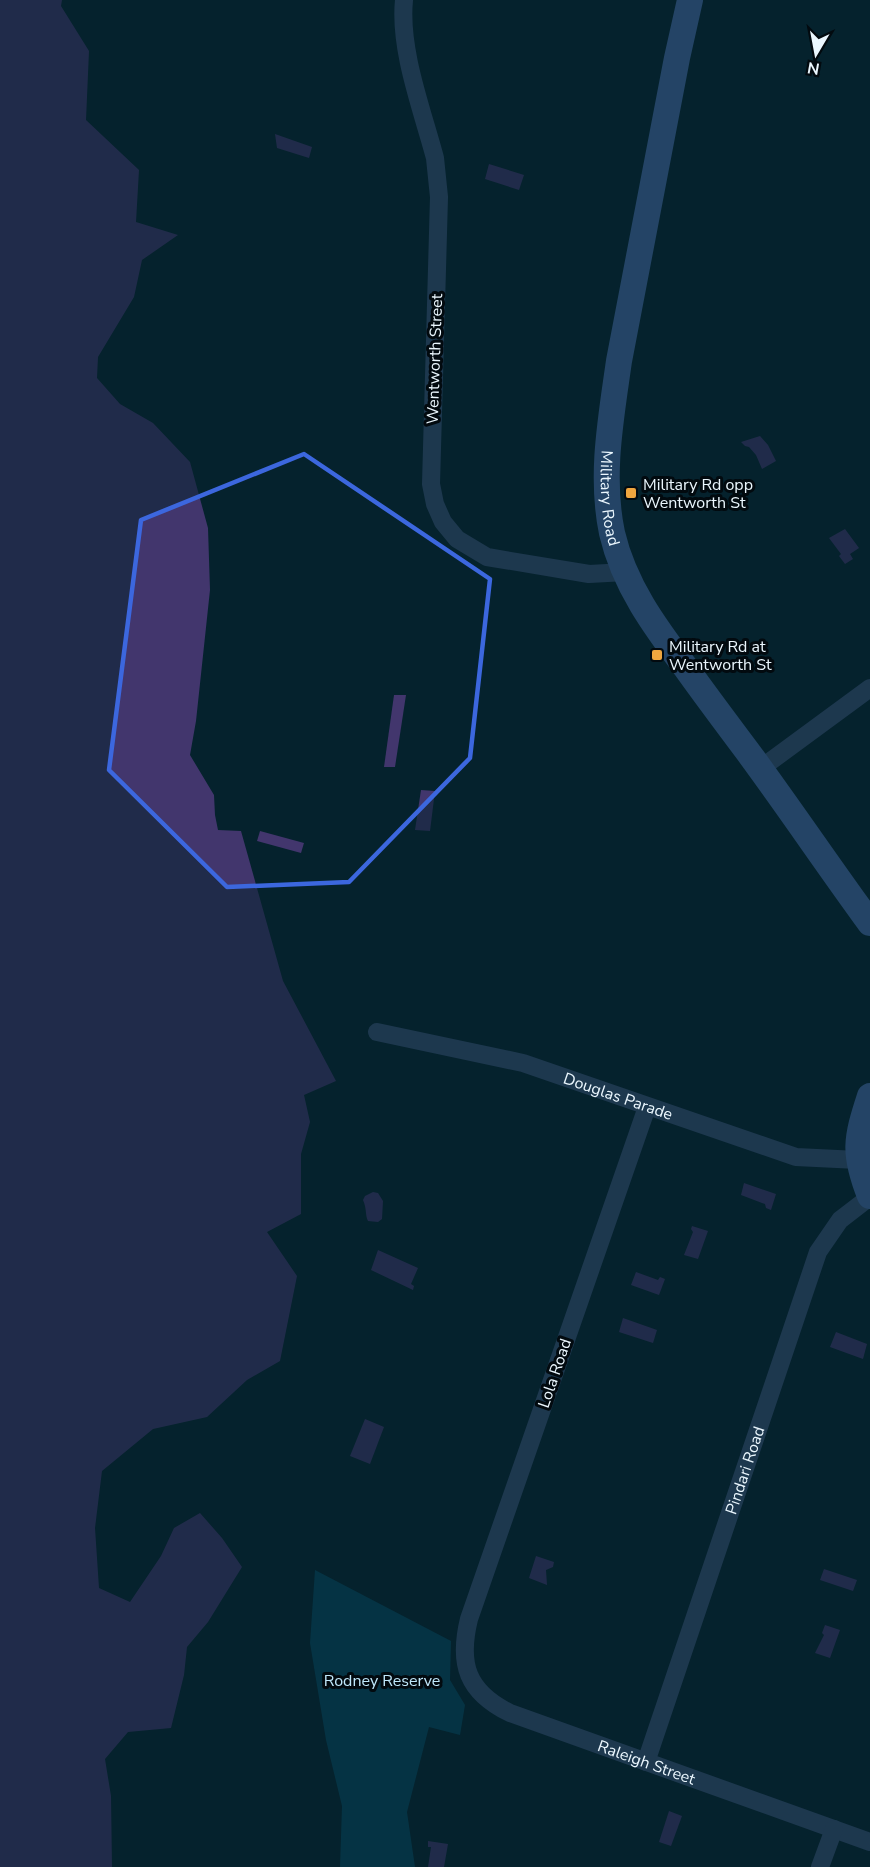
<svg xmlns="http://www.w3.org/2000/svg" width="870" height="1867" viewBox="0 0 870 1867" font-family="'Nunito Sans',sans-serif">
<rect width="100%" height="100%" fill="#05222d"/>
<path fill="#06485f" d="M315,1570L451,1641L450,1680L465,1705L460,1735L429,1727L407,1812L415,1867H340L342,1806L326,1740L310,1643Z"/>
<g fill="#42366d">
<path d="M0,0H62L61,6L89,51L86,120L139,170L136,222L178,235L142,260L134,297L98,357L97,378L120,404L153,423L190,462L208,528L210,590L196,721L190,755L214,795L215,815L218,830L241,831L283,981L336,1081L304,1095L310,1122L301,1154V1214L267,1232L297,1276L280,1361L247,1380L207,1417L153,1429L102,1471L95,1528L99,1588L130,1602L161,1556L174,1528L200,1513L222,1538L242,1567L208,1622L187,1647L184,1675L171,1728L128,1732L105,1759L111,1796L112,1867H0Z"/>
<path d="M275,134L312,147L309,158L277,148Z"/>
<path d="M489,164L524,175L519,190L485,179Z"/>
<path d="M760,436L768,445L776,461L762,469L756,455L749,447L745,446L741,442Z"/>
<path d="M845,529L859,548L850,554L853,559L845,564L839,556L841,554L829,538Z"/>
<path d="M394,695H406L395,767H384Z"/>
<path d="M421,790L435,791L430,831L415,830Z"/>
<path d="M260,831L304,843L301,853L257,841Z"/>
<path d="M744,1183L776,1194L771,1210L766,1208L765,1204L741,1195Z"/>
<path d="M373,1192L378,1193L383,1201L382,1219L378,1222L368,1221C365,1215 367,1209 363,1200L365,1196Z"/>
<path d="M692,1226L708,1231L698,1259L684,1255L693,1232L691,1229Z"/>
<path d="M378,1250L418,1268L411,1284L414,1286L413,1290L371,1270Z"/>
<path d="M636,1272L658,1280L660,1277L665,1279L659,1295L631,1285Z"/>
<path d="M623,1318L657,1330L653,1343L619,1332Z"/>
<path d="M836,1332L867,1344L863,1359L830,1347Z"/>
<path d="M365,1419L384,1427L370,1464L350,1456Z"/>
<path d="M536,1556L554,1562L553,1567L546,1570L547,1585L529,1578Z"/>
<path d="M824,1569L857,1580L853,1591L820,1580Z"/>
<path d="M825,1625L840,1630L830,1658L815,1653L824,1635L822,1633Z"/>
<path d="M669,1811L682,1816L671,1846L659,1842Z"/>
<path d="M428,1841L448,1844L444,1867H428L431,1847H428Z"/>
</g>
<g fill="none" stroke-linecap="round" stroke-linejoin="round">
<g stroke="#3b5277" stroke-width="18">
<path d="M404,0C399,50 422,109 435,158L439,197L431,484L435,504L443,522L457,539L487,557L589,574L626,572"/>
<path d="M760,769L870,688"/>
<path id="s1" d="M377,1032L523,1063L796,1157L858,1160"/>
<path id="s2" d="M647,1107L469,1619C458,1664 467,1692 510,1713L870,1842"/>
<path id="s3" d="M646,1762L818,1252L840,1220L870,1197"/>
<path d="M820,1867L834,1829"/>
</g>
<g stroke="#496eaa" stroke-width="26">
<path id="s4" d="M690,0L677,58L619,361C611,418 600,476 612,533C624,585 655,627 686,668C706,696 727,724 748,752C790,809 829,867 870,923"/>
<path d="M870,1096C856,1139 853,1153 870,1196"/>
</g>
</g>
<path d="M0 0H870V1867H0ZM304,454L490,579L470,758L349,882L227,887L109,770L141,520Z" fill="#05222d" fill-opacity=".55" fill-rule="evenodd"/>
<path fill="none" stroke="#3c67de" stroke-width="4.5" stroke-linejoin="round" d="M304,454L490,579L470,758L349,882L227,887L109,770L141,520Z"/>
<g fill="#f0a63f" stroke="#020a0f" stroke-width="2">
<rect x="625" y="487" width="12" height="12" rx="3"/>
<rect x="651" y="649" width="12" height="12" rx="3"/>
</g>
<g text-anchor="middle" stroke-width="6" stroke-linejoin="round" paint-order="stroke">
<g font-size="16" fill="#ebf7fe" stroke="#020a0f">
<text transform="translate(434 359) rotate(-88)" y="6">Wentworth Street</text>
<text dy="6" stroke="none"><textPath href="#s4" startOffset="506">Military Road</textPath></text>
<text dy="6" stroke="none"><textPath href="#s1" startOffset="250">Douglas Parade</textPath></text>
<text transform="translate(554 1373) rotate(-71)" y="6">Lola Road</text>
<text dy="6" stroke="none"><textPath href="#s3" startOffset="308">Pindari Road</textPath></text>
<text dy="6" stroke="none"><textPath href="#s2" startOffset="801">Raleigh Street</textPath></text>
</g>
<g font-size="16" fill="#ebf7fe" stroke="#020a0f" text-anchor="start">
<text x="643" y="490">Military Rd opp<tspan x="643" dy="18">Wentworth St</tspan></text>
<text x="669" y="652">Military Rd at<tspan x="669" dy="18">Wentworth St</tspan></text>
</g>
<g font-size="16" fill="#c0e8fb" stroke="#020a0f">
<text x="382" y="1686">Rodney Reserve</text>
</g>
</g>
<g transform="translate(816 54) rotate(190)" stroke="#020a0f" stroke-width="4.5" paint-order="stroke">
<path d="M0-4.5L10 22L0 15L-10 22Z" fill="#ebf7fe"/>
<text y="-9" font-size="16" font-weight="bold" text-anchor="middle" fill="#ebf7fe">N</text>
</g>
</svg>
